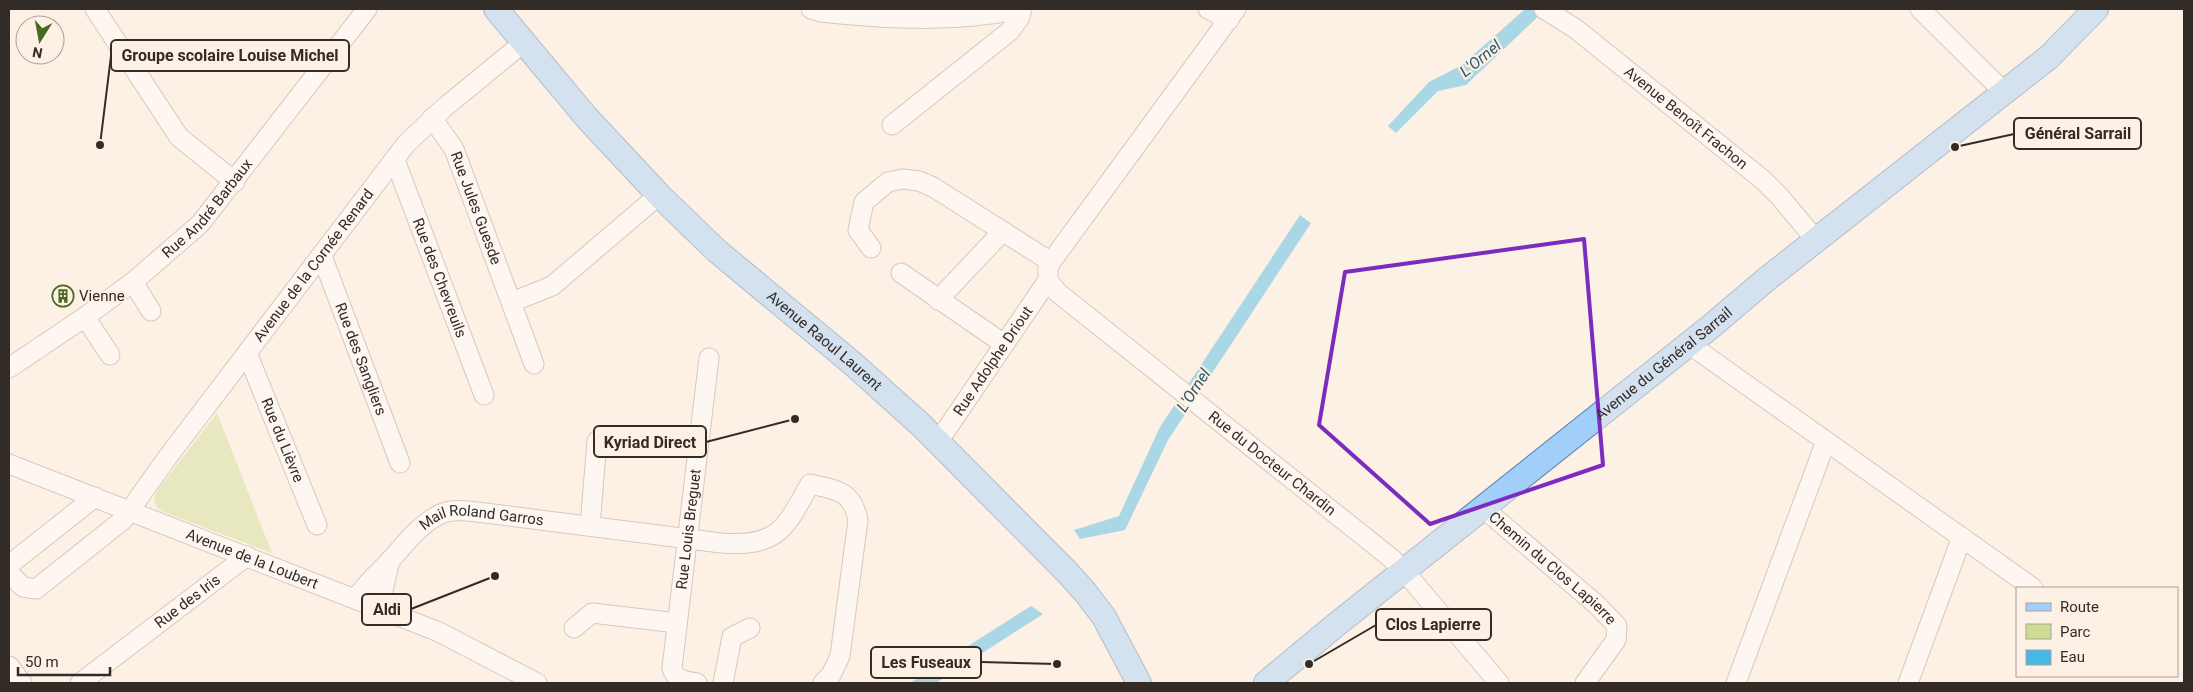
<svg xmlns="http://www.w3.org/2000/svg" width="2193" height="692" viewBox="0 0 2193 692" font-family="Roboto,sans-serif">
<rect width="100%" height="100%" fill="#fdf0e5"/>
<path fill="#cddd93" d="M217,413L272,553L161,511C154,505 152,500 157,491Z"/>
<g fill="#44b8e7">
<path d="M1525,9H1546L1466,85L1438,91L1396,133L1388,126L1429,82L1462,65Z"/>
<path d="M1300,215L1311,223L1168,440L1125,530L1080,539L1074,530L1119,516L1160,427Z"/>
<path d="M1031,606L1043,614L936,683H910Z"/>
</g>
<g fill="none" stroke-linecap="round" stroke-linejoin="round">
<g stroke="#a7988b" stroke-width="21">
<g id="minor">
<path d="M95,9L179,137L235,182"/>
<path d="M811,9L821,12C886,19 956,23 1021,9"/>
<path d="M1208,9L1229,20"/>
<path id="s1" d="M1544,9L1576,29L1763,180L1780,197L1816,240"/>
<path d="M1920,9L2005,93"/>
<path id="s2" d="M432,118L454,149L534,364"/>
<path d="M892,125L1010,31L1020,17L1022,9"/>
<path id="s3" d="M395,160L484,395"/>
<path d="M871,248L858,230L864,202L888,182L903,179L919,181L933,187L1051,262"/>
<path id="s4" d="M322,256L400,463"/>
<path d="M901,273L1004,344"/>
<path id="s5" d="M1048,280L1057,292L1391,558L1404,571L1499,683"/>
<path d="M1048,280V268L1051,262L1236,9"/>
<path d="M133,282L151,311"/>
<path d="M938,300L1003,231"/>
<path d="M512,302L552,286L659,195"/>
<path d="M85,317L110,355"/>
<path d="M1689,344L2033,588"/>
<path id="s6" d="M247,353L317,525"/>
<path id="s7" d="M9,368L82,319L133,282L200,224L367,9"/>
<path id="s8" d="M938,442L1048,280"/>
<path id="s9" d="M9,464L439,632L537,683"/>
<path id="s10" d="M1483,508L1597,605L1617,626L1616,640L1585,683"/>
<path d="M590,526L597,441"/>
<path d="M9,565L95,497"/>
<path id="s11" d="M9,573L23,587L36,589L123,520L167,458L406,144L445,107L523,43"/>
<path id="s12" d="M356,599C365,584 377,574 389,562C404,545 421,522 443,513C454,509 466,511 477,512L721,543C778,547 785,529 810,484C836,490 852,490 858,520L840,656L831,675L823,683"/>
<path d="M379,608L390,560"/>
<path d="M574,628L592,613L677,623"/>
<path d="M9,666L22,683"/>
<path id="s13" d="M80,683L247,556"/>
<path id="s14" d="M697,683C685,681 675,680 672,668L709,358"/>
<path d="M723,683L732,637L750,628"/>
<path d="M1736,683L1826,441"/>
<path d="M1908,683L1962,537"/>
</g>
</g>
<g stroke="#5280ad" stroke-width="26">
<g id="major">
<path id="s15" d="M496,9L587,118L659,195L717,251L852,363L921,425L1066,571L1085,592L1104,617L1139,683"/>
<path id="s16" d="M1266,683L1337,624L1709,328L1768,278L2049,57L2096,9"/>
</g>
</g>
<use href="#minor" stroke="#fff" stroke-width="19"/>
<use href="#major" stroke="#a2cefa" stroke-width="24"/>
</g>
<path d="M0 0H2193V692H0ZM1584,239L1603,465L1430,524L1319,425L1345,272Z" fill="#fdf0e5" fill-opacity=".55" fill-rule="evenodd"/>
<path fill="none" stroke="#7b2cbf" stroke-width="4" stroke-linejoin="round" d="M1584,239L1603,465L1430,524L1319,425L1345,272Z"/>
<defs>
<g id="building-ring" transform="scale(1.125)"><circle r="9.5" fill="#fdf0e5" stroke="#476920" stroke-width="1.5"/><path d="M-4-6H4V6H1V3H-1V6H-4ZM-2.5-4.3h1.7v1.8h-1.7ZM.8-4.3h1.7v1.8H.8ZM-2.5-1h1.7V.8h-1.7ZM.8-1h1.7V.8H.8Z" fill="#476920"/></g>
</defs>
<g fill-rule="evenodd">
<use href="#building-ring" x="63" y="296"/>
</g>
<g text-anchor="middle" stroke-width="4.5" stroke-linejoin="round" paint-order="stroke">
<g font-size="15" fill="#322b26" stroke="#fdf0e5">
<text dy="5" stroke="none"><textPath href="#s1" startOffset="179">Avenue Benoît Frachon</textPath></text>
<text dy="5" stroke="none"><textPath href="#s7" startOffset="256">Rue André Barbaux</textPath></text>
<text dy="5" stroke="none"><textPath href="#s2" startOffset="101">Rue Jules Guesde</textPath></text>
<text dy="5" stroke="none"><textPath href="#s11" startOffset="462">Avenue de la Cornée Renard</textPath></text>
<text dy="5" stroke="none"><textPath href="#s3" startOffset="126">Rue des Chevreuils</textPath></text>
<text dy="5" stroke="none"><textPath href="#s15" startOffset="468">Avenue Raoul Laurent</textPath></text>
<text dy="5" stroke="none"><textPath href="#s4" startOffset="110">Rue des Sangliers</textPath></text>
<text dy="5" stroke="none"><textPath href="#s8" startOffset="98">Rue Adolphe Driout</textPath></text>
<text dy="5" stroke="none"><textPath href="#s16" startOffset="510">Avenue du Général Sarrail</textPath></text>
<text dy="5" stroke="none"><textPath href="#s6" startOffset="94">Rue du Lièvre</textPath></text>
<text dy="5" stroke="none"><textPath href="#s5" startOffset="290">Rue du Docteur Chardin</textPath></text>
<text dy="5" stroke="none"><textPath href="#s12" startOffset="161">Mail Roland Garros</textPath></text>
<text dy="5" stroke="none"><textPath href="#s14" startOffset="171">Rue Louis Breguet</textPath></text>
<text dy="5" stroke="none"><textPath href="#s9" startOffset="261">Avenue de la Loubert</textPath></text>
<text dy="5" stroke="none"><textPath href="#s10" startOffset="92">Chemin du Clos Lapierre</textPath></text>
<text dy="5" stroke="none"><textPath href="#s13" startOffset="135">Rue des Iris</textPath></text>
</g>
<g font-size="15" fill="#322b26" stroke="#fdf0e5" text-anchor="start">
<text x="79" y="301">Vienne</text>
</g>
<g font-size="16" font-style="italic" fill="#2a596d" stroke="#fdf0e5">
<text transform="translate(1480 58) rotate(-39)" y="6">L'Ornel</text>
<text transform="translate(1193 390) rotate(-57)" y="6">L'Ornel</text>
</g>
</g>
<path fill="none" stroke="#322b26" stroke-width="2" d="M100 145L111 56M1955 147L2014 134M795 419L706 442M495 576L411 609M1309 664L1376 625M1057 664L981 662"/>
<g fill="#322b26" stroke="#fdf0e5" stroke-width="2">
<circle cx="100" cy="145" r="5"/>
<circle cx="1955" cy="147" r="5"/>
<circle cx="795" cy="419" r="5"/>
<circle cx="495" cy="576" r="5"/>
<circle cx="1309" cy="664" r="5"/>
<circle cx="1057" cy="664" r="5"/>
</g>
<g fill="#fdf0e5" stroke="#322b26" stroke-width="2">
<rect x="111" y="40" width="238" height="31" rx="5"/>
<rect x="2014" y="118" width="127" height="31" rx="5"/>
<rect x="594" y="426" width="112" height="31" rx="5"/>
<rect x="362" y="594" width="49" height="31" rx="5"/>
<rect x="1376" y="609" width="115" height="31" rx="5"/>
<rect x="871" y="647" width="110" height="31" rx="5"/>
</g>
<g font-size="16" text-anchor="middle" font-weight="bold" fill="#322b26">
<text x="230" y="61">Groupe scolaire Louise Michel</text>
<text x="2078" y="139">Général Sarrail</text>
<text x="650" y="448">Kyriad Direct</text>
<text x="387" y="615">Aldi</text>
<text x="1433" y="630">Clos Lapierre</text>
<text x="926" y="668">Les Fuseaux</text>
</g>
<rect width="2193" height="692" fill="none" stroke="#322b26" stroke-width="20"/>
<rect x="2016" y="587" width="162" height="90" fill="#fdf0e5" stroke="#aca199"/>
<rect x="2026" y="603" width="25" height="8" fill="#a2cefa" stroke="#aca199"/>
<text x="2060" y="612" font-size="15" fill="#322b26">Route</text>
<rect x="2026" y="624" width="25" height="15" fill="#cddd93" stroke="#aca199"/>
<text x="2060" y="637" font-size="15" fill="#322b26">Parc</text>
<rect x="2026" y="650" width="25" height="15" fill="#44b8e7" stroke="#aca199"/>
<text x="2060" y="662" font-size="15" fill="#322b26">Eau</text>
<g transform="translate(40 40) rotate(191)"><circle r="24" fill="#fdf0e5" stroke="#aca199"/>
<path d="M0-4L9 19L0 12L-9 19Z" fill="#476920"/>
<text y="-8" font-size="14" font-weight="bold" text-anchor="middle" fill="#322b26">N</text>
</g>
<path d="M18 667v8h92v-8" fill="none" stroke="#322b26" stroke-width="2.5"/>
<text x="25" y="667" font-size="15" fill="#322b26" stroke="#fdf0e5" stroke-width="4" paint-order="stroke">50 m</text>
</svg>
